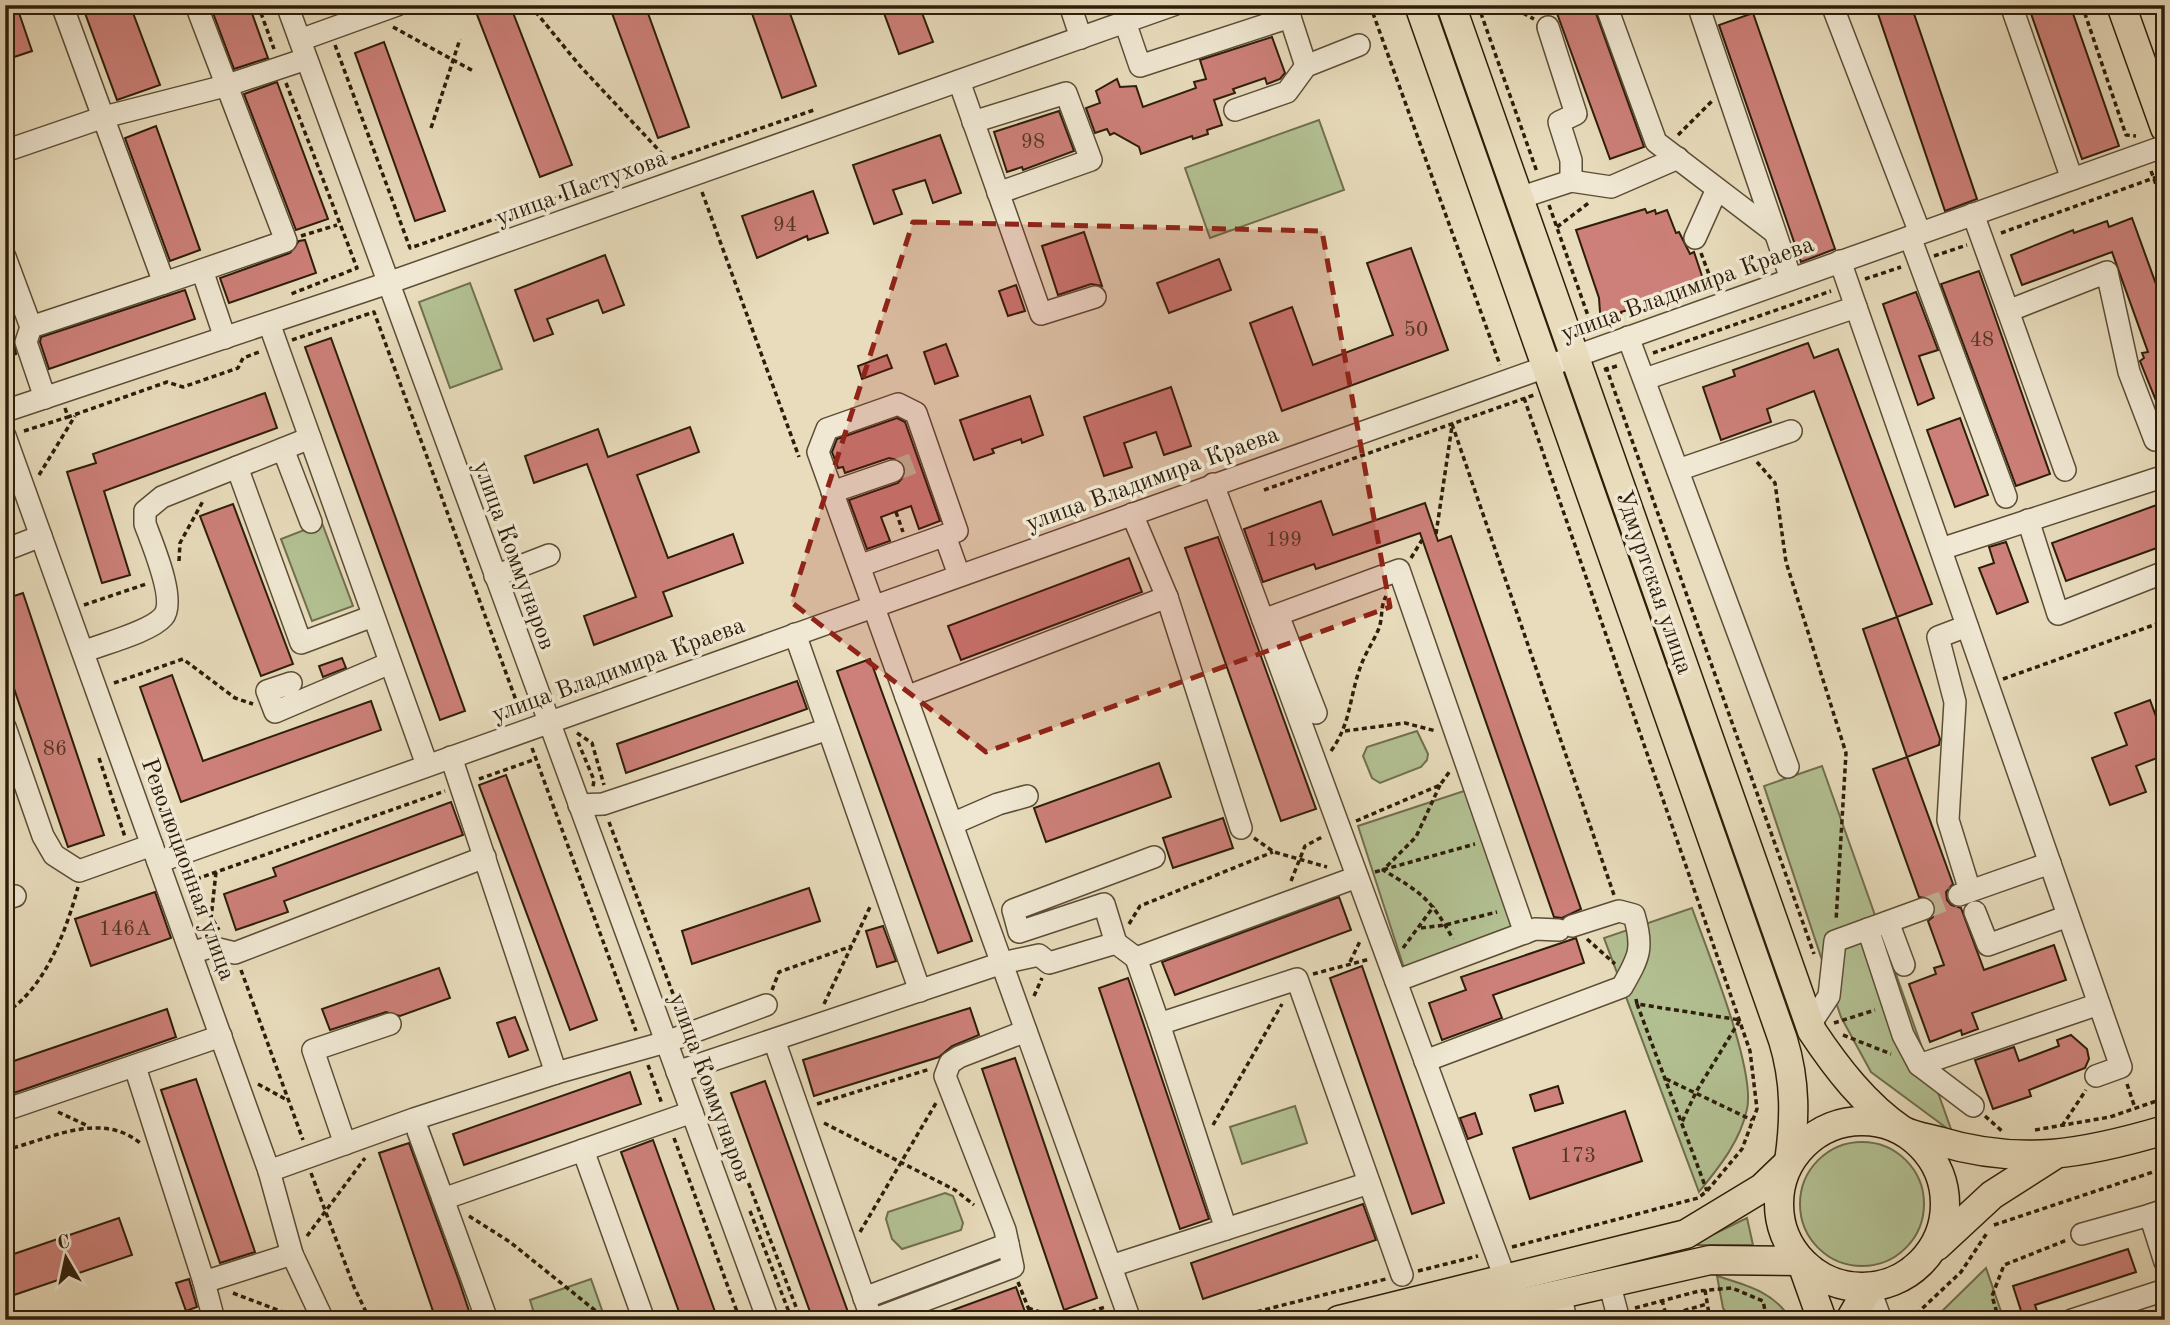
<svg xmlns="http://www.w3.org/2000/svg" width="2170" height="1325" viewBox="0 0 2170 1325" font-family="'Old Standard TT',serif">
<rect width="100%" height="100%" fill="#e8dcbc"/>
<filter id="stains"><feTurbulence type="fractalNoise" baseFrequency=".00286" numOctaves="4"/><feColorMatrix values="0 0 0 0 .2 0 0 0 0 .09 0 0 0 0 .02 0 0 0 .5 -.17"/></filter>
<radialGradient id="worn" r=".72"><stop offset=".6" stop-color="#630" stop-opacity="0"/><stop offset="1" stop-color="#630" stop-opacity=".3"/></radialGradient>
<g fill="#b3c193" stroke="#706f4e" stroke-width="2">
<path d="M1319,120L1344,190L1210,238L1185,168Z"/>
<path d="M470,283L502,369L450,388L419,302Z"/>
<path d="M322,523L353,606L312,621L281,539Z"/>
<path d="M1417,731L1428,754L1427,760L1421,767L1380,783L1372,778L1363,756L1367,747Z"/>
<path d="M1822,766L1952,1132L1871,1072L1841,1017L1764,786Z"/>
<path d="M1467,790L1514,933L1404,968L1358,826Z"/>
<path d="M1692,908C1707,950 1756,1070 1747,1109C1740,1142 1719,1167 1699,1192L1604,938Z"/>
<path d="M1295,1106L1307,1143L1242,1164L1230,1127Z"/>
<circle cx="1862" cy="1204" r="62"/>
<path d="M945,1193L953,1196L963,1223L961,1230L902,1249L892,1239L886,1219L888,1212Z"/>
<path d="M1747,1218L1753,1245H1691Z"/>
<path d="M1986,1268L2004,1320H1933Z"/>
<path d="M1717,1276C1746,1285 1775,1292 1791,1320H1732L1723,1308Z"/>
<path d="M591,1279L603,1313L583,1320H536L530,1300Z"/>
</g>
<g fill="#cd8079" stroke="#2d1d0a" stroke-width="2">
<path d="M82,5H130L160,85L117,100Z"/>
<path d="M210,5H249L268,58L234,69Z"/>
<path d="M495,5H510L572,165L540,177L476,12Z"/>
<path d="M609,5H645L689,127L658,138Z"/>
<path d="M749,5H787L816,86L782,98Z"/>
<path d="M881,5H919L933,42L899,54Z"/>
<path d="M1554,5H1593L1644,147L1610,159Z"/>
<path d="M1875,5H1911L1977,199L1945,211Z"/>
<path d="M2028,5H2070L2119,146L2082,159Z"/>
<path d="M17,7L32,51L5,60V11Z"/>
<path d="M1753,13L1835,249L1801,262L1719,25Z"/>
<path d="M1272,37L1285,73L1280,79L1267,84L1265,78L1233,89L1235,93L1214,100L1222,125L1207,130L1208,134L1193,139L1192,136L1141,154L1139,147L1114,133L1110,135L1107,129L1095,133L1086,108L1100,103L1096,91L1117,79L1120,87L1136,86L1143,107L1196,88L1194,82L1206,79L1200,60Z"/>
<path d="M384,42L445,211L415,221L355,53Z"/>
<path d="M277,82L328,219L296,230L244,94Z"/>
<path d="M1059,111L1074,151L1023,170L1022,167L1007,172L994,132Z"/>
<path d="M156,126L200,250L170,261L125,138Z"/>
<path d="M940,135L961,193L933,203L925,180L893,190L902,214L874,224L853,165Z"/>
<path d="M813,191L828,233L808,240L807,236L757,258L742,216Z"/>
<path d="M1645,209L1647,213L1655,210L1656,214L1667,210L1676,233L1679,232L1690,254L1694,252L1703,279L1700,280L1702,287L1621,312L1622,318L1607,323L1600,312L1599,298L1576,230Z"/>
<path d="M2132,218L2165,309V423L2140,361L2144,358L2142,353L2148,352L2112,252L2022,285L2011,255L2073,230L2074,233L2107,221L2109,227Z"/>
<path d="M1084,232L1102,286L1091,284L1058,295L1042,246Z"/>
<path d="M305,240L316,273L229,303L220,278L290,253L299,241Z"/>
<path d="M1411,248L1448,350L1282,411L1250,323L1292,307L1313,365L1393,335L1367,263Z"/>
<path d="M605,255L624,305L603,313L598,300L547,319L553,334L534,341L515,290Z"/>
<path d="M1219,259L1231,290L1169,313L1157,283Z"/>
<path d="M1979,271L2050,474L2016,486L1941,284Z"/>
<path d="M1016,285L1025,311L1008,316L999,291Z"/>
<path d="M185,290L195,319L49,369L40,342L41,337Z"/>
<path d="M1916,292L1938,350L1919,356L1934,398L1918,405L1883,304Z"/>
<path d="M7,314L14,335L16,354L5,358Z"/>
<path d="M331,338L465,711L440,720L305,347Z"/>
<path d="M1808,343L1814,358L1838,349L1932,604L1897,617L1814,391L1767,409L1771,422L1721,440L1703,387L1735,376L1733,370Z"/>
<path d="M946,344L958,376L935,384L924,352Z"/>
<path d="M887,355L892,368L862,379L858,366Z"/>
<path d="M1171,387L1191,446L1164,455L1156,432L1124,443L1132,467L1104,476L1084,417Z"/>
<path d="M265,393L277,428L104,491L130,575L102,583L67,472L96,463L93,454Z"/>
<path d="M1030,396L1043,435L1022,443L1021,439L992,449L994,453L974,460L960,420Z"/>
<path d="M897,418L905,422L940,521L919,529L911,506L881,517L890,541L867,549L849,500L898,483L906,474L905,466L901,461L889,458L845,473L843,467L838,468L832,452L837,439Z"/>
<path d="M1960,418L1988,495L1955,507L1927,430Z"/>
<path d="M690,427L699,452L637,475L668,558L733,534L743,563L663,592L672,616L594,645L584,616L636,597L587,464L534,483L525,456L598,429L608,457Z"/>
<path d="M1321,501L1333,535L1425,503L1438,541L1451,536L1581,909L1562,918L1554,917L1420,533L1316,569L1314,564L1263,582L1244,529Z"/>
<path d="M2165,502V545L2066,581L2052,543Z"/>
<path d="M233,504L293,664L261,676L200,516Z"/>
<path d="M1218,537L1316,809L1281,821L1185,548Z"/>
<path d="M2006,542L2028,602L1997,614L1979,568L1994,563L1989,547Z"/>
<path d="M1129,558L1142,592L961,660L948,626Z"/>
<path d="M23,593L104,835L68,847L5,662V599Z"/>
<path d="M1897,617L1940,739L1939,745L1907,757L1863,629Z"/>
<path d="M342,658L346,668L323,677L319,666Z"/>
<path d="M870,659L972,941L938,953L837,671Z"/>
<path d="M172,675L203,761L371,701L381,730L181,802L140,687Z"/>
<path d="M797,681L807,709L626,773L617,744Z"/>
<path d="M2150,700L2161,730L2165,729V755L2136,766L2146,792L2110,805L2092,758L2127,745L2115,713Z"/>
<path d="M1907,757L1953,884L1946,892L1947,900L1951,905L1961,908L1984,970L2054,945L2066,980L1972,1013L1978,1029L1962,1035L1961,1030L1930,1042L1909,984L1936,974L1934,968L1944,965L1928,921L1933,917L1935,905L1931,899L1919,897L1873,769Z"/>
<path d="M1159,763L1171,797L1046,842L1034,808Z"/>
<path d="M506,775L597,1020L570,1030L479,785Z"/>
<path d="M451,802L463,835L284,901L288,912L236,930L224,894L276,876L273,868Z"/>
<path d="M1223,818L1233,848L1173,868L1163,838Z"/>
<path d="M809,888L820,921L692,964L682,931Z"/>
<path d="M155,892L171,938L91,966L75,919Z"/>
<path d="M1339,897L1351,930L1175,995L1162,962Z"/>
<path d="M883,926L896,961L877,967L866,931Z"/>
<path d="M1576,938L1584,963L1493,995L1502,1018L1442,1040L1429,1003L1466,990L1461,977Z"/>
<path d="M1362,966L1444,1203L1412,1214L1330,978Z"/>
<path d="M439,968L450,998L400,1016L386,1012L330,1030L322,1009Z"/>
<path d="M1128,978L1209,1219L1180,1229L1099,988Z"/>
<path d="M970,1008L979,1035L952,1046L939,1057L814,1096L803,1060Z"/>
<path d="M167,1009L176,1037L5,1096V1064Z"/>
<path d="M515,1017L528,1050L509,1057L497,1023Z"/>
<path d="M2071,1035L2087,1049L2089,1059L2085,1068L2029,1090L2031,1096L1993,1109L1975,1060L2014,1047L2019,1061L2059,1046L2057,1040Z"/>
<path d="M1015,1058L1097,1298L1064,1310L982,1069Z"/>
<path d="M630,1072L641,1104L464,1165L453,1134Z"/>
<path d="M196,1079L255,1252L220,1263L161,1090Z"/>
<path d="M765,1081L849,1315L837,1320H813L731,1093Z"/>
<path d="M1558,1086L1563,1103L1535,1111L1530,1095Z"/>
<path d="M1625,1111L1642,1161L1530,1199L1513,1148Z"/>
<path d="M1475,1113L1482,1134L1468,1139L1460,1118Z"/>
<path d="M653,1140L718,1320H682L621,1152Z"/>
<path d="M409,1143L459,1281L472,1320H436L379,1153Z"/>
<path d="M1363,1204L1376,1240L1203,1299L1191,1263Z"/>
<path d="M119,1218L132,1255L5,1298V1257Z"/>
<path d="M2128,1249L2136,1272L2035,1305L2040,1320H2024L2013,1286Z"/>
<path d="M189,1279L197,1307L186,1311L176,1283Z"/>
<path d="M1016,1287L1028,1320H931V1318Z"/>
</g>
<g fill="none" stroke-linecap="round" stroke-linejoin="round">
<g stroke="#c3b698" stroke-width="21" stroke-dasharray="21 10" stroke-linecap="butt">
<path d="M893,471L924,459"/>
<path d="M1923,909L1957,896"/>
</g>
<g stroke="#5c4d36" stroke-width="24">
<g id="minor">
<path d="M196,5L286,241L202,270L225,338"/>
<path d="M287,5L768,1320"/>
<path d="M1070,5L1081,38"/>
<path d="M1606,5L1656,142L1774,232"/>
<path d="M1698,5L1791,279"/>
<path d="M1832,5L1920,233"/>
<path d="M2011,5L2072,179"/>
<path d="M1290,17L1306,66"/>
<path d="M1125,22L1140,66L1290,17L1286,5"/>
<path d="M1548,27L1576,114L1559,122L1571,160V181"/>
<path d="M300,40L397,5"/>
<path d="M959,81L1041,314L1095,297"/>
<path d="M1235,110L1287,92L1306,66L1359,45"/>
<path d="M973,122L1066,93L1091,160L998,193"/>
<path d="M5,151L104,117L225,86L306,59"/>
<path d="M1519,198L1571,181L1611,187L1678,158"/>
<path d="M1973,214L2008,311L2107,272L2129,372L2155,440L2165,436"/>
<path d="M1910,237L2006,497"/>
<path d="M1695,238L1717,189"/>
<path d="M5,257L31,327"/>
<path d="M1840,261L2121,1067L2096,1076"/>
<path d="M164,283L202,270"/>
<path d="M2008,311L2065,470"/>
<path d="M269,323L427,765"/>
<path d="M1628,337L1788,767"/>
<path d="M1645,379L1856,307"/>
<path d="M45,398L26,342L31,327L164,283L62,5"/>
<path d="M5,411L388,283L1173,5"/>
<path d="M5,436L269,1171L292,1254L323,1320"/>
<path d="M283,449L311,522"/>
<path d="M237,467L301,643L373,616"/>
<path d="M1678,470L1791,431"/>
<path d="M1213,484L1505,1278"/>
<path d="M832,492L893,471"/>
<path d="M1132,514L1167,597L1241,828"/>
<path d="M2028,520L2058,614L2165,572"/>
<path d="M945,536L959,575"/>
<path d="M1941,549L2165,476"/>
<path d="M5,550L41,536"/>
<path d="M859,566L957,531L916,413L898,404L827,429L818,452L1130,1320"/>
<path d="M495,576L549,555"/>
<path d="M1278,615L1316,713"/>
<path d="M1263,620L1399,570L1525,933"/>
<path d="M1967,626L1938,637L1955,702L1948,820L1970,891"/>
<path d="M795,634L920,991"/>
<path d="M83,652C102,644 150,632 163,617C177,601 152,543 145,524V511L162,497L310,438"/>
<path d="M291,683L267,691L275,712L390,663"/>
<path d="M906,697L1167,597"/>
<path d="M5,727L43,836L54,855L79,871L152,845"/>
<path d="M451,757L556,1073"/>
<path d="M579,805L603,804L828,729"/>
<path d="M952,824L998,804L1027,796"/>
<path d="M158,862L2165,146"/>
<path d="M1959,895L2050,863"/>
<path d="M5,899L15,896"/>
<path d="M1975,912L1988,945L2068,916"/>
<path d="M1888,922L1904,965"/>
<path d="M1868,929L1903,1035L1919,1065L1973,1106"/>
<path d="M1116,943L1104,904L1019,932L1013,910L1154,857"/>
<path d="M191,953L210,947L235,953L485,857"/>
<path d="M1136,958L1159,1024"/>
<path d="M1396,981L1535,929L1559,930"/>
<path d="M1809,1026L1829,996L1835,941L1923,909"/>
<path d="M774,1040L872,1320"/>
<path d="M1425,1061L1622,987C1639,957 1644,949 1634,915L1619,911L1572,926"/>
<path d="M1919,1065L2099,1004"/>
<path d="M135,1067L204,1282L292,1254"/>
<path d="M677,1072L1002,963L1039,955L1049,963L1116,943L1136,958L1357,877"/>
<path d="M5,1110L221,1036"/>
<path d="M418,1131L443,1199"/>
<path d="M345,1144L313,1050L390,1024"/>
<path d="M583,1150L644,1320"/>
<path d="M269,1171L414,1119L556,1073L666,1042L766,1005"/>
<path d="M2165,1210L2150,1215L2165,1262"/>
<path d="M1226,1229L1159,1024L1297,979L1402,1275"/>
<path d="M2082,1234L2150,1215"/>
<path d="M1111,1266L1369,1183"/>
<path d="M204,1282L214,1320"/>
<path d="M1609,1282L1619,1320"/>
<path d="M1869,1287L1881,1320"/>
<path d="M1560,1293L1566,1320"/>
<path d="M864,1298L1008,1244"/>
<path d="M487,1320L443,1199L692,1112"/>
<path d="M872,1320L1013,1267L1005,1230L945,1076L950,1063L959,1057L1026,1031"/>
<path d="M2072,1320L2165,1290"/>
</g>
</g>
<g stroke="#2d1d0a" stroke-width="31">
<g id="major">
<path d="M1419,5L1783,1040C1796,1082 1795,1120 1789,1162"/>
<path d="M1451,5L1812,1031C1836,1067 1865,1105 1902,1130C1912,1136 1927,1138 1938,1141C2020,1166 2084,1154 2165,1130"/>
<path d="M2121,5L2165,128"/>
<circle cx="1862" cy="1204" r="83"/>
<path d="M1937,1246L1992,1195L2053,1156"/>
<path d="M1801,1261L1822,1320"/>
<path d="M1339,1320L1686,1234L1762,1188L1787,1164"/>
<path d="M1447,1320L1710,1260L1801,1261"/>
<path d="M1850,1320L1869,1287"/>
</g>
</g>
<g stroke="#2d1d0a" stroke-width="3.5" stroke-dasharray="5 3.5" stroke-linecap="butt">
<path d="M258,5L274,49"/>
<path d="M530,5L580,66L668,160"/>
<path d="M1370,5L1500,365"/>
<path d="M1478,5L1537,172"/>
<path d="M1508,5L1534,19"/>
<path d="M2082,5L2126,135L2136,136"/>
<path d="M2158,5L2165,23"/>
<path d="M1191,13L1212,5"/>
<path d="M393,27L475,72"/>
<path d="M335,45L410,248L814,110"/>
<path d="M286,83L357,268L291,294"/>
<path d="M431,128L460,39"/>
<path d="M1678,135L1712,101"/>
<path d="M2151,171L2165,209"/>
<path d="M702,192L799,457"/>
<path d="M1549,205L1593,330"/>
<path d="M1557,227L1590,202"/>
<path d="M2001,233L2165,174"/>
<path d="M301,236L337,225"/>
<path d="M1701,253L1714,288"/>
<path d="M1934,256L1967,245"/>
<path d="M1865,279L1901,267"/>
<path d="M292,340L374,312L521,714"/>
<path d="M1653,353L1831,291"/>
<path d="M1606,367L1814,954"/>
<path d="M1604,370L1620,365"/>
<path d="M65,408L68,417L167,382L183,387L238,368L243,358L259,352"/>
<path d="M1452,424L1614,895"/>
<path d="M24,431L68,417"/>
<path d="M1757,462L1775,483L1786,562L1846,753L1836,921"/>
<path d="M39,475L75,416"/>
<path d="M1264,490L1534,395"/>
<path d="M896,512L903,532"/>
<path d="M5,514L10,506"/>
<path d="M1436,534L1452,426"/>
<path d="M1411,558L1422,540"/>
<path d="M179,561L180,543L203,501"/>
<path d="M84,605L146,584"/>
<path d="M2003,679L2165,621"/>
<path d="M114,683L183,659L235,698L253,704"/>
<path d="M1345,731L1405,723L1436,731"/>
<path d="M577,733L592,743L604,785"/>
<path d="M578,742L594,780L593,787"/>
<path d="M532,748L636,1031"/>
<path d="M1331,751C1351,723 1349,699 1360,668C1365,653 1374,641 1379,628C1383,617 1380,607 1386,596"/>
<path d="M99,758L125,837"/>
<path d="M479,779L536,759"/>
<path d="M1440,785L1416,837L1383,870C1422,893 1431,899 1453,939"/>
<path d="M1356,821L1440,785L1450,771"/>
<path d="M609,822L682,1018"/>
<path d="M1254,838L1274,852L1327,867"/>
<path d="M1375,872L1475,844"/>
<path d="M186,877L219,930"/>
<path d="M1291,881L1305,846L1324,836"/>
<path d="M188,882L445,791"/>
<path d="M1129,924L1140,906L1273,852"/>
<path d="M210,928L216,872"/>
<path d="M1421,928L1445,925L1497,912"/>
<path d="M1587,939L1615,964"/>
<path d="M1403,948L1434,906"/>
<path d="M1350,962L1361,939"/>
<path d="M241,970L303,1140"/>
<path d="M1313,974L1370,959"/>
<path d="M772,990L779,972L852,946"/>
<path d="M1034,996L1042,978"/>
<path d="M1636,999L1637,1004L1740,1020L1696,1092L1682,1122"/>
<path d="M824,1004L870,907"/>
<path d="M1637,1004L1707,1191"/>
<path d="M5,1013C45,989 66,931 78,887"/>
<path d="M1834,1023L1875,1010"/>
<path d="M1843,1035L1891,1054"/>
<path d="M648,1065L662,1104"/>
<path d="M1666,1079L1752,1120"/>
<path d="M709,1080L801,1320"/>
<path d="M258,1084L287,1100"/>
<path d="M2127,1084L2135,1108"/>
<path d="M817,1104L930,1069"/>
<path d="M58,1112L86,1125"/>
<path d="M1985,1116L2003,1132"/>
<path d="M824,1123L955,1190L974,1205"/>
<path d="M1213,1125L1282,1004"/>
<path d="M2062,1126L2086,1090"/>
<path d="M2035,1130L2110,1117L2165,1098"/>
<path d="M674,1138L740,1320"/>
<path d="M5,1150C48,1140 100,1110 140,1143"/>
<path d="M311,1173L354,1287L370,1320"/>
<path d="M750,1211L792,1320"/>
<path d="M469,1216L510,1242L607,1320"/>
<path d="M1994,1225L2165,1168"/>
<path d="M860,1232L936,1103"/>
<path d="M307,1236L365,1158"/>
<path d="M1512,1247L1698,1198L1707,1191L1742,1149L1757,1109L1750,1051L1523,395"/>
<path d="M1418,1271L1478,1256"/>
<path d="M1018,1282L1033,1320"/>
<path d="M1705,1290L1709,1314"/>
<path d="M233,1293L301,1319"/>
<path d="M1662,1300L1666,1315"/>
<path d="M1028,1308L1064,1320"/>
<path d="M1635,1308L1699,1291L1732,1288L1763,1301L1767,1320"/>
<path d="M1067,1320L1105,1307"/>
<path d="M1224,1320L1386,1279"/>
<path d="M1589,1320L1600,1317"/>
<path d="M1651,1320L1707,1304"/>
<path d="M1910,1320L1961,1272L1987,1233"/>
<path d="M1999,1320L1992,1296L2004,1265L2067,1240"/>
</g>
<use href="#minor" stroke="#f0e8d3" stroke-width="21"/>
<use href="#major" stroke="#e8dcbc" stroke-width="28"/>
</g>
<path fill="#8f2418" fill-opacity="0.2" stroke="#8f2418" stroke-width="5" stroke-dasharray="14 9" stroke-linejoin="round" d="M913,222L1322,231L1390,607L986,752L791,602Z"/>
<g text-anchor="middle" stroke-width="7" stroke-linejoin="round" paint-order="stroke">
<g font-size="21" fill="#553626">
<text x="1033" y="148">98</text>
<text x="785" y="231">94</text>
<text x="1416" y="336">50</text>
<text x="1982" y="346">48</text>
<text x="1284" y="546">199</text>
<text x="55" y="755">86</text>
<text x="125" y="935">146А</text>
<text x="1578" y="1162">173</text>
</g>
<g font-size="24" fill="#2d1d0a" stroke="#f0e8d3">
<text transform="translate(581 187) rotate(-20)" y="8">улица Пастухова</text>
<text transform="translate(1687 288) rotate(-20)" y="8">улица Владимира Краева</text>
<text transform="translate(1152 478) rotate(-20)" y="8">улица Владимира Краева</text>
<text transform="translate(515 555) rotate(70)" y="8">улица Коммунаров</text>
<text transform="translate(1655 582) rotate(71)" y="8">Удмуртская улица</text>
<text transform="translate(618 669) rotate(-20)" y="8">улица Владимира Краева</text>
<text transform="translate(189 869) rotate(70)" y="8">Революционная улица</text>
<text transform="translate(711 1087) rotate(70)" y="8">улица Коммунаров</text>
</g>
</g>
<rect width="2170" height="1325" fill="none" stroke="#e8dcbc" stroke-width="28"/>
<rect x="7" y="7" width="2156" height="1311" fill="none" stroke="#2d1d0a" stroke-width="3.5"/>
<rect x="14" y="14" width="2142" height="1297" fill="none" stroke="#2d1d0a" stroke-width="2"/>
<g transform="translate(66 1258) rotate(351)" stroke="#f0e8d3" stroke-width="5" paint-order="stroke">
<path d="M0-5L12 26L0 18L-12 26Z" fill="#2d1d0a"/>
<text y="-10" font-size="19" font-weight="bold" text-anchor="middle" fill="#2d1d0a">С</text>
</g>
<rect width="100%" height="100%" filter="url(#stains)"/>
<rect width="100%" height="100%" fill="url(#worn)"/>
</svg>
